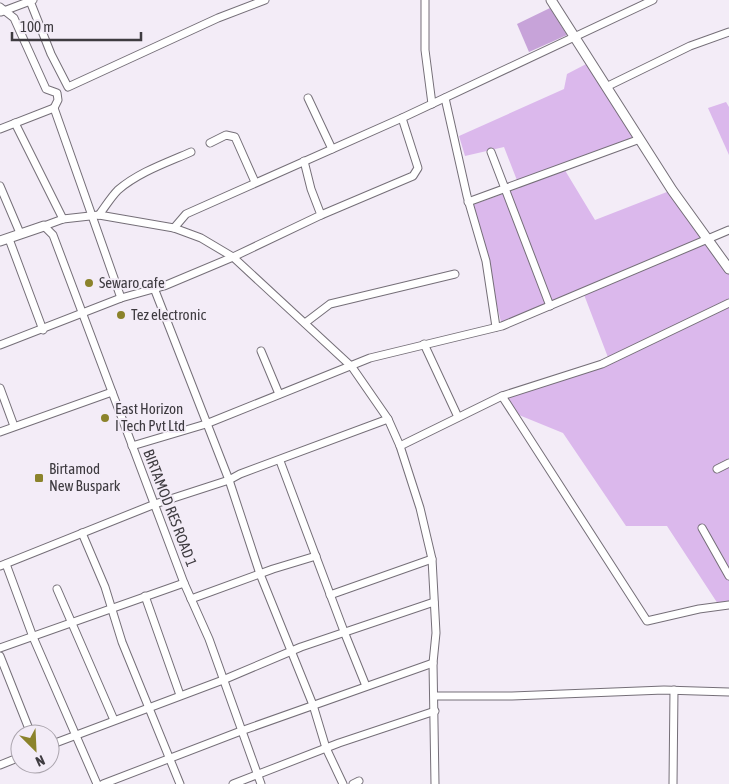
<svg xmlns="http://www.w3.org/2000/svg" width="729" height="784" viewBox="0 0 729 784" font-family="'Asap Condensed',sans-serif">
<rect width="100%" height="100%" fill="#f3ecf7"/>
<g fill="#dbb8ec">
<path d="M590,62L606,87L601,90L607,88L636,136L567,164L566,172L595,220L672,190L729,271V603L718,604L667,526H626L563,433L514,413L502,396L609,360L583,292L502,326L472,205L520,188L504,147L465,156L459,136L564,89L567,74Z"/>
<path d="M726,102L729,107V155L708,108Z"/>
</g>
<path fill="#c7a3d9" d="M550,8L567,35L529,52L517,24Z"/>
<g fill="none" stroke-linecap="round" stroke-linejoin="round">
<g stroke="#756f78" stroke-width="9">
<g id="minor">
<path d="M425,0V50L432,104"/>
<path d="M30,1L51,54L68,87L218,18L265,0"/>
<path d="M0,7L14,18L46,89L57,93L58,100L54,108L121,298"/>
<path d="M1,12L33,0"/>
<path d="M606,87L690,46L729,32"/>
<path d="M308,98L332,149"/>
<path d="M445,98L467,196L486,261L496,327"/>
<path d="M15,123L63,219"/>
<path d="M0,129L54,108"/>
<path d="M210,143L226,135L235,137L255,182"/>
<path d="M491,152L550,306"/>
<path d="M0,186L20,233"/>
<path d="M468,202L640,139"/>
<path d="M99,215C105,207 111,197 118,190C139,172 166,163 191,152"/>
<path d="M321,215L413,176L418,168L402,118"/>
<path d="M174,228L186,214L402,118L653,0"/>
<path d="M9,239L43,330"/>
<path d="M154,288L229,480L260,574L313,705L326,748L343,784"/>
<path d="M305,323L330,304L455,274"/>
<path d="M424,344L458,417"/>
<path d="M0,345L121,298L164,286L233,257L321,215L311,189L304,161"/>
<path d="M261,351L279,394"/>
<path d="M0,388L14,426"/>
<path d="M502,396L647,621L699,609L729,605"/>
<path d="M0,432L112,392"/>
<path d="M132,446L206,424L370,358L502,326L729,230"/>
<path d="M400,446L502,396L602,364L729,303"/>
<path d="M280,461L345,634L366,686"/>
<path d="M717,469L729,463"/>
<path d="M702,528L729,576"/>
<path d="M82,533L105,587L122,642L180,784"/>
<path d="M6,564L33,637L97,784"/>
<path d="M0,566L155,504L229,480L240,474L388,419"/>
<path d="M57,589L114,720"/>
<path d="M330,595L432,559"/>
<path d="M145,596L180,695"/>
<path d="M191,599L273,569L316,556"/>
<path d="M0,648L184,583"/>
<path d="M0,656L31,734"/>
<path d="M435,696H512L664,690L729,692"/>
<path d="M50,745L223,680L301,647L434,602"/>
<path d="M0,765L20,757"/>
<path d="M103,784L241,731L433,663"/>
<path d="M233,784L339,743L435,711"/>
<path d="M261,784L209,639L184,583L53,235L44,226L63,219L99,215L174,228L201,238L233,257L352,367L388,419L400,446L420,508L432,559L436,633L433,663L435,784"/>
<path d="M353,784L359,781"/>
<path d="M673,784L674,690"/>
</g>
</g>
<g stroke="#756f78" stroke-width="11">
<g id="tertiary">
<path d="M551,0L672,190L729,269"/>
<path d="M0,241L44,226"/>
</g>
</g>
<use href="#minor" stroke="#fff" stroke-width="7"/>
<use href="#tertiary" stroke="#fff" stroke-width="9"/>
</g>
<g fill="#8b832b" stroke="#f3ecf7" stroke-width="2">
<circle cx="89" cy="283" r="5"/>
<circle cx="121" cy="315" r="5"/>
<circle cx="105" cy="418" r="5"/>
<rect x="34" y="473" width="10" height="10" rx="2.5"/>
</g>
<g text-anchor="middle" stroke-width="4" stroke-linejoin="round" paint-order="stroke">
<g font-size="15" fill="#3e3b40" stroke="#f3ecf7" text-anchor="start">
<text x="99" y="288">Sewaro cafe</text>
<text x="131" y="320">Tez electronic</text>
<text x="115" y="414">East Horizon<tspan x="115" dy="17">I Tech Pvt Ltd</tspan></text>
<text x="49" y="474">Birtamod<tspan x="49" dy="17">New Buspark</tspan></text>
</g>
<g font-size="15" fill="#3e3b40" stroke="#f3ecf7">
<text transform="translate(170 508) rotate(69)" y="5">BIRTAMOD RES ROAD 1</text>
</g>
</g>
<g transform="translate(35 749) rotate(156)"><circle r="24" fill="#f3ecf7" stroke="#aba5ae"/>
<path d="M0-4L9 19L0 12L-9 19Z" fill="#8b832b"/>
<text y="-8" font-size="14" font-weight="bold" text-anchor="middle" fill="#3e3b40">N</text>
</g>
<path d="M12 32v8h129v-8" fill="none" stroke="#3e3b40" stroke-width="2.5"/>
<text x="20" y="32" font-size="15" fill="#3e3b40" stroke="#f3ecf7" stroke-width="4" paint-order="stroke">100 m</text>
</svg>
